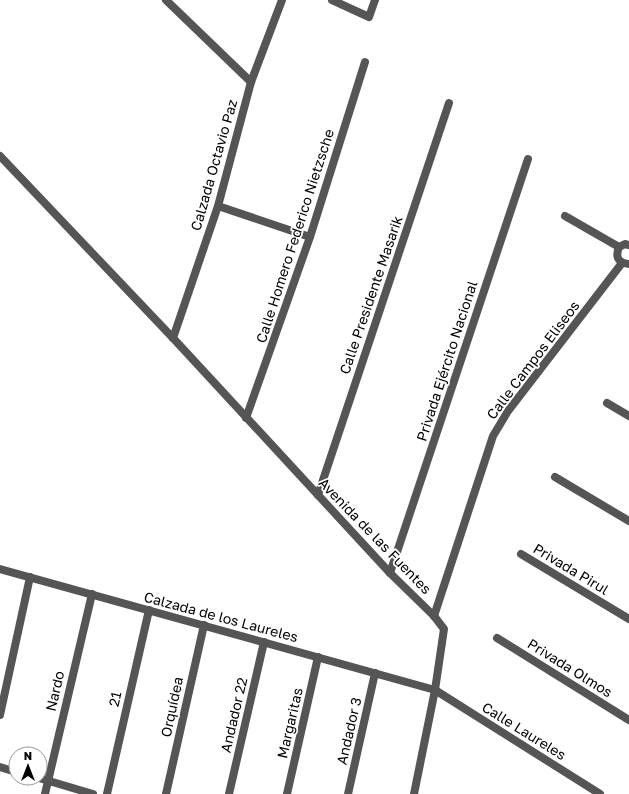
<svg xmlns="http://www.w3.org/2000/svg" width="629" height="794" viewBox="0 0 629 794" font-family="'Golos Text',sans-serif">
<rect width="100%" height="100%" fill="#fff"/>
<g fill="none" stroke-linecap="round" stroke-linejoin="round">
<g stroke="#555" stroke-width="8">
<path d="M166,0L251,82"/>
<path d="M332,0L369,17L375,0"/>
<path d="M0,156L173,338L390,573L434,616L444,629L435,690L414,794"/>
<path d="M218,206L310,237"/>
<path d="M565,216L619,247"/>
<path d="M629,245L625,244L619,247C615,257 618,263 629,264"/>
<path d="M173,338L218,206L251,82L282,0"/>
<path d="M607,403L629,416"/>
<path d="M246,418L310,237L365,62"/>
<path d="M555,477L629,521"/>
<path d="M318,495L449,103"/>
<path d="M521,554L629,619"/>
<path d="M0,569L435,690L600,794"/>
<path d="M390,573L528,159"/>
<path d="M434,616L493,436L508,411L622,263"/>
<path d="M497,638L629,720"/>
<path d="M0,715L30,577"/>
<path d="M0,767L16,772"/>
<path d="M39,778L93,794"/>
<path d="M45,794L92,594"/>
<path d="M107,794L149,610"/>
<path d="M166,794L204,625"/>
<path d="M229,794L264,642"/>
<path d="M287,794L318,657"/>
<path d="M348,794L375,673"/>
</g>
</g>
<g text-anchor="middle" stroke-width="3.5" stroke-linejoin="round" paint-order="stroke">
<g font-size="14" fill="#000" stroke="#fff">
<text transform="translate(214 165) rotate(-74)" y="5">Calzada Octavio Paz</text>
<text transform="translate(295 236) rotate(-72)" y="5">Calle Homero Federico Nietzsche</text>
<text transform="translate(371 295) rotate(-71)" y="5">Calle Presidente Masarik</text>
<text transform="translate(533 360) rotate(-53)" y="5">Calle Campos Eliseos</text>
<text transform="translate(447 361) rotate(-72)" y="5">Privada Ejército Nacional</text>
<text transform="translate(375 536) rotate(46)" y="5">Avenida de las Fuentes</text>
<text transform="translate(571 569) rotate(31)" y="5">Privada Pirul</text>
<text transform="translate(221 617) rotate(15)" y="5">Calzada de los Laureles</text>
<text transform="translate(570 668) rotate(32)" y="5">Privada Olmos</text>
<text transform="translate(55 691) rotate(-77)" y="5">Nardo</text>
<text transform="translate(115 699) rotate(-77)" y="5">21</text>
<text transform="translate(172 707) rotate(-78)" y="5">Orquídea</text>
<text transform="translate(234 715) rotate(-77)" y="5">Andador 22</text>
<text transform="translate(290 723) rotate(-77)" y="5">Margaritas</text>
<text transform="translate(349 731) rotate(-77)" y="5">Andador 3</text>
<text transform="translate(524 731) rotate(32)" y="5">Calle Laureles</text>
</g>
</g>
<g transform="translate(28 766)"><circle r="19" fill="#ffffff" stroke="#999999"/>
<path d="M0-3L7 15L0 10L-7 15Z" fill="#000000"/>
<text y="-6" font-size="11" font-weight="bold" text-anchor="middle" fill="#000000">N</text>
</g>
</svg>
